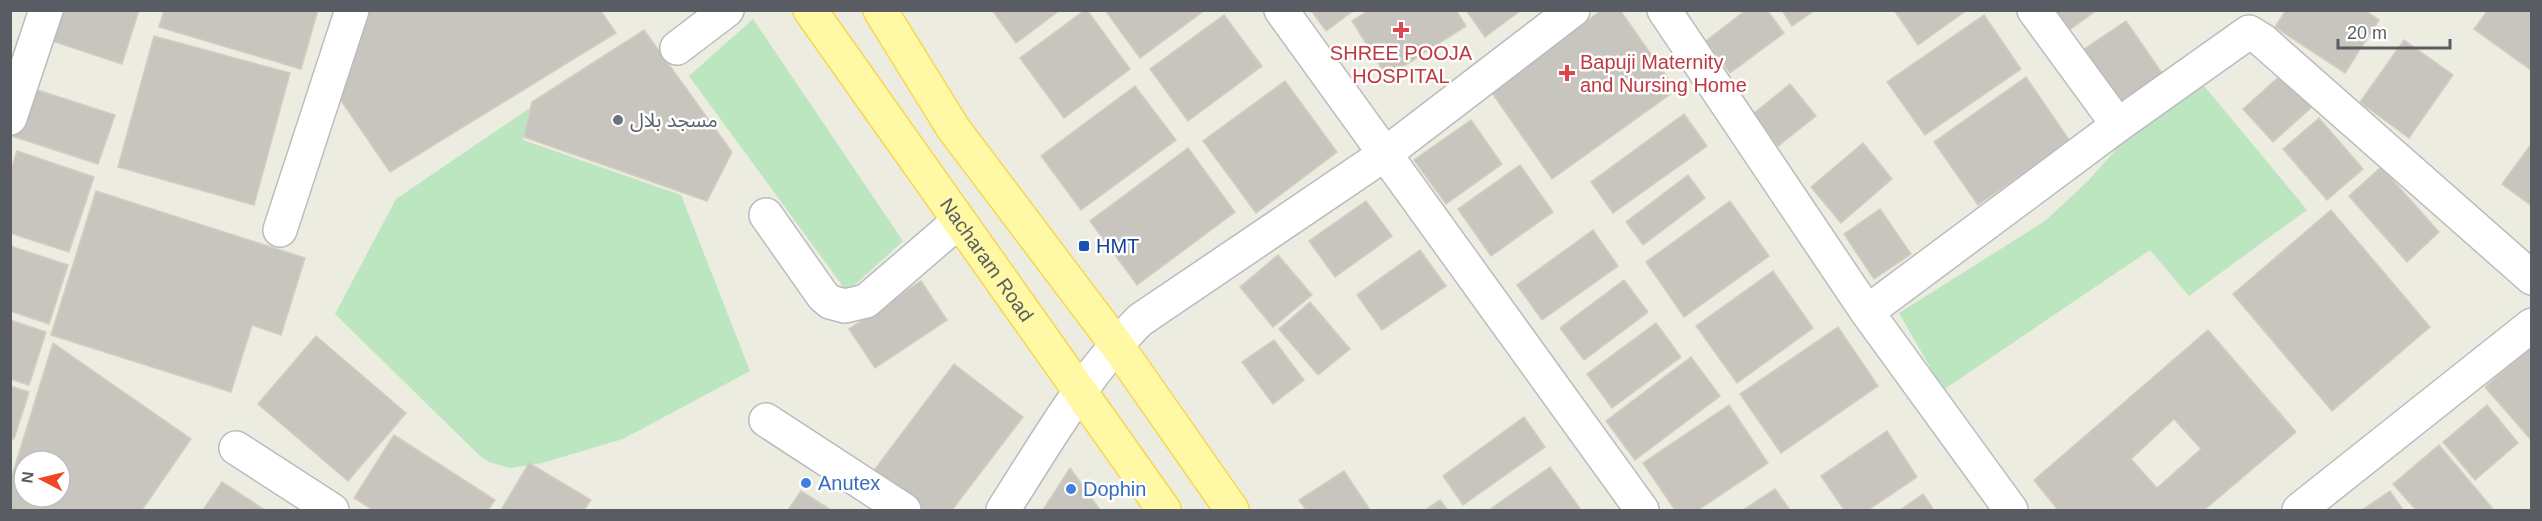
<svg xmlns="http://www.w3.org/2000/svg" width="2542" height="521" viewBox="0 0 2542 521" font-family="Arial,'Noto Sans Arabic',sans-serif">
<rect width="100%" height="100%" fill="#edece1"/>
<g fill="#bce6bf">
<path d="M753,19L903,241L847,292L689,76Z"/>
<path d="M2195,75L2307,210L2189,296L2150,250L1943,390L1899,313L2045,221L2088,181L2119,146L2150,101Z"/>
<path d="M530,108L523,140L681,195L750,371L623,439L542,463L510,468L489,462L480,456L335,314L396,199Z"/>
</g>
<g fill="#c8c5be" stroke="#d2cebf" stroke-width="1.5" fill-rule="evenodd">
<path d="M52,10H139L122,64L43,38Z"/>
<path d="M164,10H318L301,69L159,27Z"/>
<path d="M362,10H600L616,33L390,172L331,86Z"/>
<path d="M992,10H1060L1016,43Z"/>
<path d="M1085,10H1087L1130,69L1064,118L1020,58Z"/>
<path d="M1105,10H1205L1140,58Z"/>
<path d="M1311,10H1354L1326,31Z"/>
<path d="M1369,10H1456L1466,26L1387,77L1352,21Z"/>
<path d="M1466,10H1521L1485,37Z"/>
<path d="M1602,10H1620L1676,90L1552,179L1490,90Z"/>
<path d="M1746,10H1767L1784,33L1730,73L1706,41Z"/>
<path d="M1782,10H1815L1792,26Z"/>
<path d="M1894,10H1967L1918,45Z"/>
<path d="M2049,10H2097L2065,33Z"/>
<path d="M2286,10H2364L2379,20L2345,73L2275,27Z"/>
<path d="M2488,10H2532L2531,70L2474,29Z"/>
<path d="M1224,15L1262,66L1188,121L1150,69Z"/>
<path d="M1984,15L2021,69L1925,135L1887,82Z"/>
<path d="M2126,21L2164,76L2119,108L2080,52Z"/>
<path d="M644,30L732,152L707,201L524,137L532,102Z"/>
<path d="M154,36L290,73L254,205L118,167Z"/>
<path d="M2404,40L2453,75L2409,138L2360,102Z"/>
<path d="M2282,74L2312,107L2273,142L2243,109Z"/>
<path d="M2026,77L2070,141L1978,205L1934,142Z"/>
<path d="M1285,81L1337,152L1256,213L1203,141Z"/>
<path d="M1790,84L1816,116L1778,146L1753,114Z"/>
<path d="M1135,86L1176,140L1081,210L1041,156Z"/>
<path d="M28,87L115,115L98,164L12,136Z"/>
<path d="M1684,114L1707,146L1613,213L1591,182Z"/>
<path d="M2319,118L2363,169L2327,200L2283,149Z"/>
<path d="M1471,120L1502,164L1446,204L1414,160Z"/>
<path d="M1863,143L1892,179L1841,223L1811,187Z"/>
<path d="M2532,143V206L2502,184Z"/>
<path d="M1188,148L1235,212L1137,285L1090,221Z"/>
<path d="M17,151L94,177L69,252L10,233V173Z"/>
<path d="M1520,165L1553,212L1491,256L1458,209Z"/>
<path d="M2381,167L2439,232L2407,262L2349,196Z"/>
<path d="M1688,175L1705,198L1643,245L1626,222Z"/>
<path d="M96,191L305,258L281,335L252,325L231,392L51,335Z"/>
<path d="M1366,201L1392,236L1335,277L1309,241Z"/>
<path d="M1730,201L1769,256L1684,317L1646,262Z"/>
<path d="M1880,209L1911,254L1874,279L1844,234Z"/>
<path d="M2331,210L2430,327L2332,411L2233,294Z"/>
<path d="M1593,230L1618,266L1542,320L1517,285Z"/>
<path d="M10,246L68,265L49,324L10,311Z"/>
<path d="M1420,250L1446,286L1382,330L1357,295Z"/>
<path d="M1278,255L1312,295L1273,327L1240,287Z"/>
<path d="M1773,271L1813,328L1737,383L1696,326Z"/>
<path d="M1624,280L1648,312L1584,360L1560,328Z"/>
<path d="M921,281L947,320L875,368L849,329Z"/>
<path d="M1310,302L1350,349L1318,375L1279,329Z"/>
<path d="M10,320L46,332L29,385L10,379Z"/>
<path d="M1656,323L1681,357L1612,408L1587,374Z"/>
<path d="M1838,327L1878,386L1781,453L1740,394Z"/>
<path d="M2208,330L2296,432L2204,510H2058L2034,480ZM2174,419L2201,449L2157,488L2131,459Z"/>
<path d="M316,336L406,413L348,481L258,404Z"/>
<path d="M1274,340L1304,380L1273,404L1242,362Z"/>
<path d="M53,343L191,439L142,510H10V482ZM24,461H60V497H24Z"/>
<path d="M2529,349L2532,352V441L2485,387Z"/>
<path d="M1691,357L1720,396L1635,460L1606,421Z"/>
<path d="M954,364L1023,417L952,510H921L872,473Z"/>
<path d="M10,386L29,392L14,439L10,438Z"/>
<path d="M1729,405L1768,463L1698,510H1675L1643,463Z"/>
<path d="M2487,405L2518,443L2475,480L2443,442Z"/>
<path d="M1524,417L1545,447L1463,505L1443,476Z"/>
<path d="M1887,431L1917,477L1868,510H1844L1821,476Z"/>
<path d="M394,435L495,500L488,510H373L354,498Z"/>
<path d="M2439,445L2493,509L2491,510H2416L2393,484Z"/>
<path d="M529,463L591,500L584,510H501Z"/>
<path d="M1550,467L1581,510H1489Z"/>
<path d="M1070,468L1100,510H1043Z"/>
<path d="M1344,471L1370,510H1306L1299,500Z"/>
<path d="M222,482L265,510H203Z"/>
<path d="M1775,489L1790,510H1743Z"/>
<path d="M801,491L831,510H788Z"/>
<path d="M2390,491L2403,510H2362Z"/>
<path d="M1923,494L1934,510H1900Z"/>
<path d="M1440,500L1448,510H1425Z"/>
</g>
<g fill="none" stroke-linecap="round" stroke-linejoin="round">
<g stroke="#b9bbc1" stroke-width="36">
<g id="minor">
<path d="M1281,10L1642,510"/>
<path d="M1664,10L1867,312L2011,510"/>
<path d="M677,48L727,10"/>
<path d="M10,118L46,10"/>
<path d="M2118,125L2249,32L2262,40L2532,278"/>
<path d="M766,215L823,296L830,302L845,306L866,301L959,221"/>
<path d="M280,230L352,10"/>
<path d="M1867,312L2118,125L2034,10"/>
<path d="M766,420L904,510"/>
<path d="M236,448L332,510"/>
<path d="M1003,510C1045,445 1084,375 1140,320L1385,154L1573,10"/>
<path d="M2299,510L2532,325"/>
</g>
</g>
<g stroke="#f7d750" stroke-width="36">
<g id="major">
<path id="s1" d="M810,10L1164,510"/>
<path d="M880,10L953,128L1116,344L1232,510"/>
</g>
</g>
<use href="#minor" stroke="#fff" stroke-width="33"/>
<use href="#major" stroke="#fff8a4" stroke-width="33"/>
</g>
<g fill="#e0444e" stroke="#fff" stroke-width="2">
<path d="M1398 21h6v6h6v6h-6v6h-6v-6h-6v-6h6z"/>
<path d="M1564 64h6v6h6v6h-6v6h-6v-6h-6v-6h6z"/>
</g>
<circle fill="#6b7280" stroke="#fff" stroke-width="2" cx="618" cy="120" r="6"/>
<rect fill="#1a4fb4" stroke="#fff" stroke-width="2" x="1078" y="240" width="12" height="12" rx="3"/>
<g fill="#3f7fe0" stroke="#fff" stroke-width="2">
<circle cx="806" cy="483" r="6"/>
<circle cx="1071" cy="489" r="6"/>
</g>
<g text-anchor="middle" stroke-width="5" stroke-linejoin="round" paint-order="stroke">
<g font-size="20" fill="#be3a42" stroke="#fff">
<text x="1401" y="60">SHREE POOJA<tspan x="1401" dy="23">HOSPITAL</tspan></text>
<text x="1580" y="69" text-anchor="start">Bapuji Maternity<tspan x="1580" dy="23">and Nursing Home</tspan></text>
</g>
<g font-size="20" fill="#5b616d" stroke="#fff" text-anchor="start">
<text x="630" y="127">مسجد بلال</text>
</g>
<g font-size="20" fill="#164399" stroke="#fff" text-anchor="start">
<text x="1096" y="253">HMT</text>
</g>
<g font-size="20" fill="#595d63" stroke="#fff">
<text dy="7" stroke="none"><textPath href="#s1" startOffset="306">Nacharam Road</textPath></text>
</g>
<g font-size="20" fill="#366cbe" stroke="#fff" text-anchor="start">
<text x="818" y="490">Anutex</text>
<text x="1083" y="496">Dophin</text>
</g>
</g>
<rect width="2542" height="521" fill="none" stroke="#595d63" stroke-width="24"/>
<g transform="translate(42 479) rotate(277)"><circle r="28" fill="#ffffff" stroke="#bdbec1" stroke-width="1.5"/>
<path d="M0-4.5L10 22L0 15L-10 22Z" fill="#f04624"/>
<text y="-9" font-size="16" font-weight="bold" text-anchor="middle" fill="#595d63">N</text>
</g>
<path d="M2338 39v9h112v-9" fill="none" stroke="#595d63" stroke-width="3"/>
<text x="2347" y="39" font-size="18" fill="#595d63" stroke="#ffffff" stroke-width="4.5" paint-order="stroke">20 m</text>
</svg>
